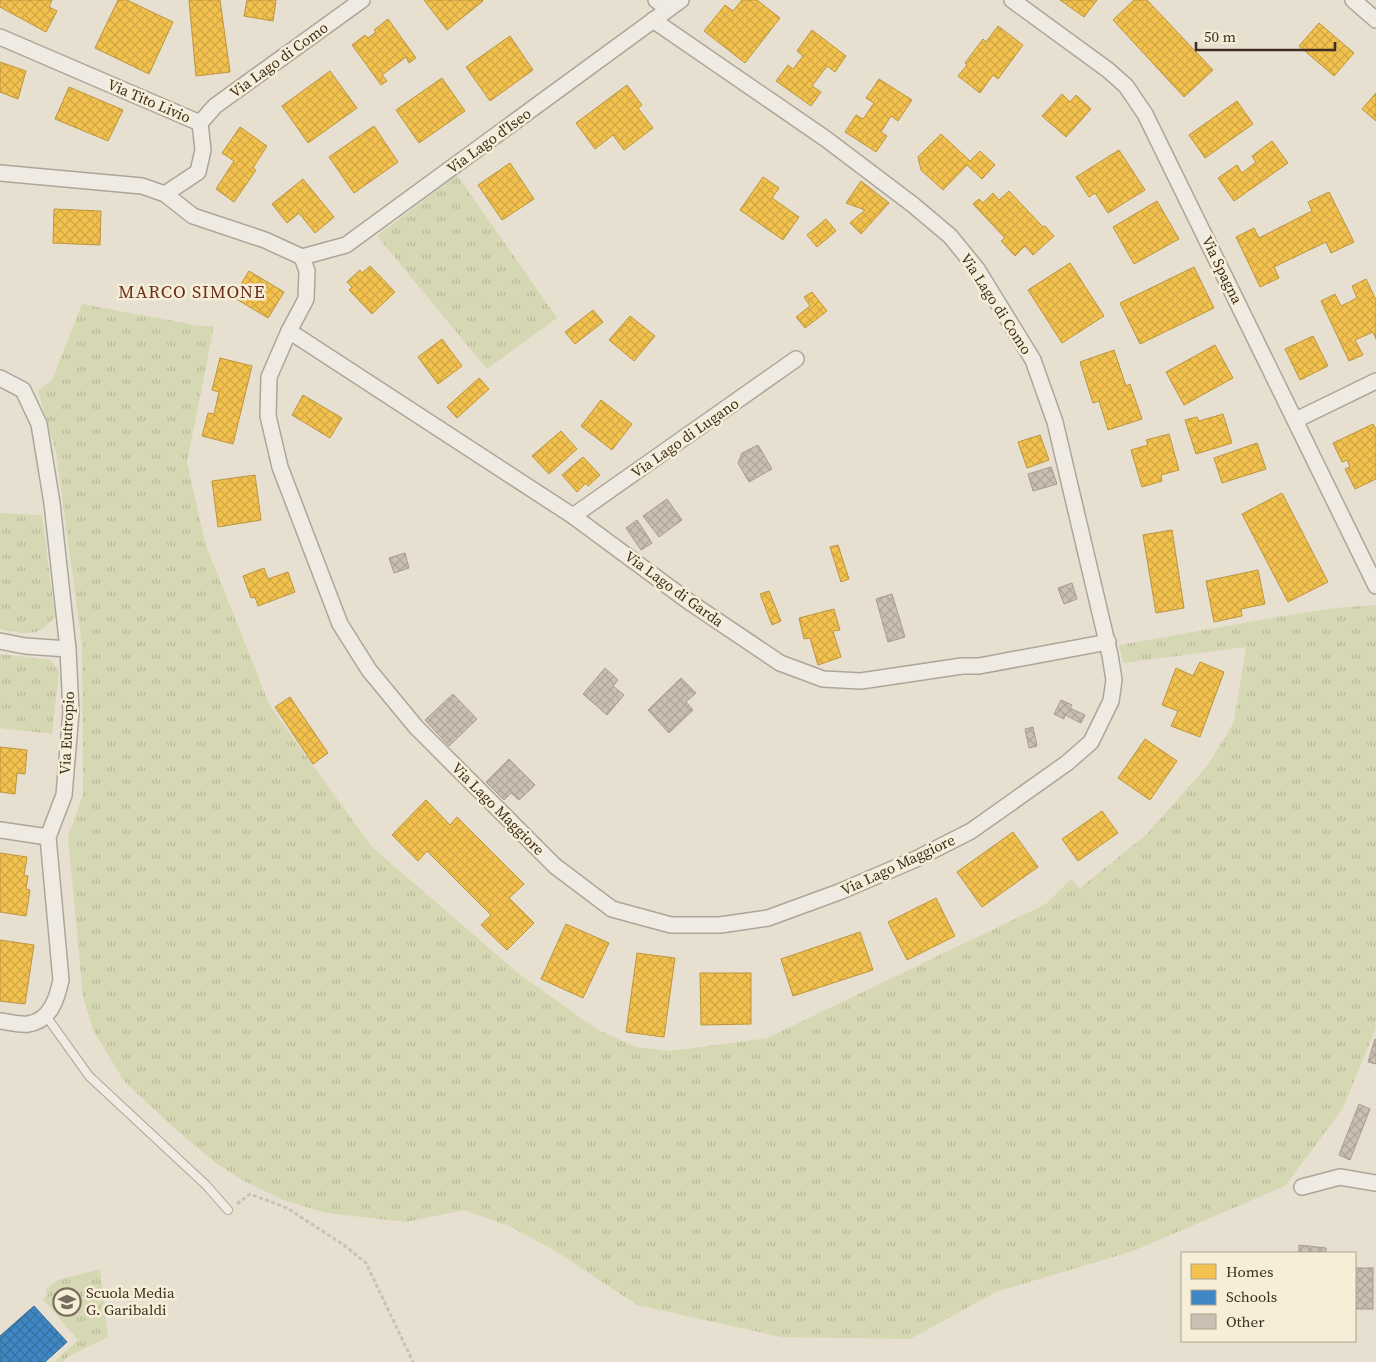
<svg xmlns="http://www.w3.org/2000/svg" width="1376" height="1362" viewBox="0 0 1376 1362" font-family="'Source Serif 4',serif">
<defs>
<pattern id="grass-tufts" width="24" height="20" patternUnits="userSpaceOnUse" patternTransform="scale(1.25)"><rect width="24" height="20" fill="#d6d7b3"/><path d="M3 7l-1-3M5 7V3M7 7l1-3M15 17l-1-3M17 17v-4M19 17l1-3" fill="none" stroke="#b9b99a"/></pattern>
<pattern id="homes-cross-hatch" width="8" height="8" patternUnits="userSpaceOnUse" patternTransform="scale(1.25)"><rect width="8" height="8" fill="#f2c14e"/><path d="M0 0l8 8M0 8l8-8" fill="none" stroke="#d0a644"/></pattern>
<pattern id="schools-cross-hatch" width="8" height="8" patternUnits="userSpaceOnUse" patternTransform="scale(1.25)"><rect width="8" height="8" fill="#3f88c5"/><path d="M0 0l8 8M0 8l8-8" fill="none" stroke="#3670a0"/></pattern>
<pattern id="building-cross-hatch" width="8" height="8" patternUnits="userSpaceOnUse" patternTransform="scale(1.25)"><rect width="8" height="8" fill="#cbbfb2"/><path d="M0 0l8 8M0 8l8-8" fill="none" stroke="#afa499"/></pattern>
</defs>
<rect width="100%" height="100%" fill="#e7e0d1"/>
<g fill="url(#grass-tufts)">
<path d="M457,175L557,318L487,369L377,236Z"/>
<path d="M82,304L201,326H214L187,462L205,543L270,706L372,847L519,974L598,1030L636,1047L670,1051L767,1038L1046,904L1071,879L1080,888L1146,835L1208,765L1234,722L1246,647L1123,663L1119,645L1277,617L1335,608L1376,605V1021L1375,1030L1343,1108L1285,1186L1133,1251L996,1292L910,1339L781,1337L637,1305L554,1250L509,1226L464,1210L406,1222L326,1213L283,1200L244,1181L216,1163L175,1129L124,1081L93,1030L83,997L68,837L83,795L82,645L56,452L38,391L52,380Z"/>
<path d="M0,513L42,515L55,617C36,639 26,634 0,629Z"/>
<path d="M0,654L50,660L59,671L52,734L0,728Z"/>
<path d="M100,1269L108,1337L69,1356L62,1362H54L78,1340L43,1299L48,1294L45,1290L58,1280Z"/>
</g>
<g fill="url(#homes-cross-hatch)" stroke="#bc9540">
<path d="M0,0H52L49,7L57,11L46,32L0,7Z"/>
<path d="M118,0H127L173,22L149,74L95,48Z"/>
<path d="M189,0H220L230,72L196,76Z"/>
<path d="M247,0H276L273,21L244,16Z"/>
<path d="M424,0H482L483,1L447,30Z"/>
<path d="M742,0H757L780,18L745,63L704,31L725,5L733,11Z"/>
<path d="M1060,0H1097L1084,17Z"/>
<path d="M1134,0H1147L1213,70L1184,97L1113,20Z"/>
<path d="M388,19L416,58L409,63L406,57L382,75L387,81L381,85L352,45L365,35L368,38L376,32L374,30Z"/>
<path d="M1319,23L1354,53L1334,76L1299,46Z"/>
<path d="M998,26L1023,45L998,79L993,75L980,93L958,76L967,65L965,63L983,39L986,42Z"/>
<path d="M812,30L846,56L835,72L827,66L812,86L821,92L811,106L776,81L788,65L793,69L803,56L797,51Z"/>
<path d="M510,36L533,70L490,101L466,67Z"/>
<path d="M0,62L26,71L18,99L0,92Z"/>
<path d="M330,71L357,108L308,143L282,106Z"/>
<path d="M442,78L465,111L419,143L396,110Z"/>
<path d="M879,79L912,100L898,121L891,116L881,132L887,136L876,152L845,132L856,115L863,119L874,103L866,98Z"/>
<path d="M627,85L642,105L638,108L653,128L624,150L613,135L595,149L576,123Z"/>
<path d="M69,87L123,110L108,141L55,119Z"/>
<path d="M1376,93V121L1362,109Z"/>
<path d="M1062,94L1070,102L1076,95L1091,109L1066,137L1042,116Z"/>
<path d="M1237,101L1253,124L1205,158L1189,135Z"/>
<path d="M374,126L398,162L354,193L329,157Z"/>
<path d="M240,127L267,146L253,168L256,170L234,202L216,189L234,161L222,153Z"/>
<path d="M941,134L970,161L980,151L995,165L982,179L967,165L943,190L921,170L918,157Z"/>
<path d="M1272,141L1288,163L1234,201L1218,178L1237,165L1242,173L1256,162L1252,156Z"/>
<path d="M1119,150L1145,190L1108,213L1095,193L1089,197L1076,177Z"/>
<path d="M510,163L534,199L502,220L478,185Z"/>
<path d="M763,177L779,188L772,198L799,217L783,240L740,210Z"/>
<path d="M303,179L334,217L315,233L299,213L287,223L272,204Z"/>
<path d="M861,181L889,203L861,234L850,223L865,210L846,203Z"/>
<path d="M1009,191L1043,227L1045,226L1054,236L1033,255L1025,246L1015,256L1001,241L1005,238L973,204L979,199L983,203L993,193L999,200Z"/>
<path d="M1329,192L1354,242L1331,253L1326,242L1274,267L1279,278L1260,287L1236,237L1254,228L1259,238L1312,211L1308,202Z"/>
<path d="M1157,201L1179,239L1134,264L1113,227Z"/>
<path d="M54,209L101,211L100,245L53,243Z"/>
<path d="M826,219L836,231L817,247L807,235Z"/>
<path d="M1070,263L1104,316L1062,343L1028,290Z"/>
<path d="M370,266L395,292L372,314L349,290L352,287L347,282L360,270L362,273Z"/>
<path d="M1194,267L1214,308L1140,344L1120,303Z"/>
<path d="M249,271L284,292L268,318L233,297Z"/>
<path d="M1366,279L1376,300V339L1373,332L1355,340L1363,355L1349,361L1321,301L1335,294L1341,306L1357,298L1352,286Z"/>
<path d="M812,292L827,311L805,328L796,317L810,306L804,297Z"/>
<path d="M593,310L603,322L575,344L565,332Z"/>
<path d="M630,316L655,336L634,361L609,340Z"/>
<path d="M1313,336L1328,366L1300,380L1285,349Z"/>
<path d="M442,339L462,366L438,384L418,357Z"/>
<path d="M1215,345L1233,378L1184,405L1166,372Z"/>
<path d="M1114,350L1126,386L1130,384L1142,419L1108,430L1099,401L1093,403L1080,362Z"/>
<path d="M220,358L252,366L233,444L202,436L208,413L214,414L219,392L212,390Z"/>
<path d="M479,378L489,389L457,418L447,407Z"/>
<path d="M303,395L342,418L330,438L292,415Z"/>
<path d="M601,400L632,424L612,450L581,426Z"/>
<path d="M1223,414L1232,443L1196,454L1185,420L1197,417L1199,421Z"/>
<path d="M1373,424L1376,430V479L1355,489L1345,469L1350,467L1347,460L1342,462L1333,443Z"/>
<path d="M561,431L577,449L549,474L532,456Z"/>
<path d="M1169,434L1179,470L1161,475L1162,481L1142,487L1131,450L1148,445L1146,440Z"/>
<path d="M1040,435L1049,460L1027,468L1018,442Z"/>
<path d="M1257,443L1266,469L1222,483L1214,458Z"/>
<path d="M583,457L600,475L588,486L586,483L577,492L562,475Z"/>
<path d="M255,475L261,520L218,527L212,481Z"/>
<path d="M1282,493L1328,582L1288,602L1242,514Z"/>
<path d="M1172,530L1184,608L1156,613L1143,535Z"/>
<path d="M838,545L849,579L841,582L830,547Z"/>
<path d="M264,568L268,579L288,572L295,592L258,606L255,597L251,598L243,576Z"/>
<path d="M1258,570L1265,604L1241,609L1242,616L1214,622L1206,581Z"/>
<path d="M769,591L781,621L772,625L760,594Z"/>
<path d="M834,609L840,630L833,631L841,657L818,665L810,638L804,639L799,618Z"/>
<path d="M1200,662L1224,672L1200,737L1171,726L1178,711L1162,705L1176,668L1193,676Z"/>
<path d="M290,697L328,753L313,764L275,707Z"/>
<path d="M1145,739L1177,761L1150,800L1118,778Z"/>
<path d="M0,747L27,750L25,774L17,773L15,794L0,792Z"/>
<path d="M426,800L450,825L457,817L524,884L509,898L534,923L507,950L481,925L491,915L427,851L418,861L392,835Z"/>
<path d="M1102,811L1118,833L1078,861L1062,839Z"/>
<path d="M1013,832L1038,867L982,907L957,872Z"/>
<path d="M0,853L27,857L24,875L28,876L26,889L30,890L26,916L0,912Z"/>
<path d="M936,898L955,936L907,960L888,922Z"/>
<path d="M566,924L609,943L583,998L541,979Z"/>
<path d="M860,932L873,970L793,996L781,959Z"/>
<path d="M0,940L34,945L25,1004L0,1001Z"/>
<path d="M637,953L675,958L664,1037L626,1032Z"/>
<path d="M700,973H751V1024L701,1025Z"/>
</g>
<path fill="url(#schools-cross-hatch)" stroke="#3e6d94" d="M34,1306L67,1342L45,1362H0V1336Z"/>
<g fill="url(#building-cross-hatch)" stroke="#a89c90">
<path d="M758,445L772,469L749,482L738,463L742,453Z"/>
<path d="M1051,467L1057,484L1033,491L1028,474Z"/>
<path d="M667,499L682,520L659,537L643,516Z"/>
<path d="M637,520L652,543L641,550L626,528Z"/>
<path d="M405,553L409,568L394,573L389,558Z"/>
<path d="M1072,583L1077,599L1064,604L1058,588Z"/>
<path d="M892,594L905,637L888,642L876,599Z"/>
<path d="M605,668L618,680L613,686L624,695L607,715L583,694Z"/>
<path d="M681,678L696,693L686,702L693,710L669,733L648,710Z"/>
<path d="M453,694L477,719L449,746L425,720Z"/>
<path d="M1061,700L1072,705L1070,708L1085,715L1081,723L1065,715L1064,719L1054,714Z"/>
<path d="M1033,727L1037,746L1029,748L1025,729Z"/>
<path d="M509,759L535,785L519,800L511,793L504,800L486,782Z"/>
<path d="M1375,1039L1376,1040V1064L1368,1062Z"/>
<path d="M1359,1104L1370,1109L1350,1160L1339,1155Z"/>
<path d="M1299,1245L1326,1248V1253H1299Z"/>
<rect x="1355" y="1268" width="18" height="41"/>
</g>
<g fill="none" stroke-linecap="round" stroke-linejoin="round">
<g stroke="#ada599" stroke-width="10">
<path id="lane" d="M46,1016L89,1076L206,1185L228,1210"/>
</g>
<g stroke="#ada599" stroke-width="18">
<g id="street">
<path d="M656,0L668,9"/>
<path d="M1012,0L1108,70L1126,86L1145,114L1376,586"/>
<path d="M1353,0L1376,20"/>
<path d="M0,37L200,123"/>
<path d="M200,123L215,106L362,0"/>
<path d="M0,173L142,186L165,194L198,172L203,150L200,123"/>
<path d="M165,194L193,216L265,240L302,257L307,271L306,299L289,331L269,377L268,416L280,467L340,624L369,670L416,727L555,866L612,909L671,925H720L768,918L839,892L916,859L971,831L1067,763L1091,742L1111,701L1114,680L1110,655L1055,422L1033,360L977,269L950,236L912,204L826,139L653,20"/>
<path d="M302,257L346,245L681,0"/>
<path d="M289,331L573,516L688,601L780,663L823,679L861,681L962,666H979L1108,642"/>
<path d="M0,378L23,390L39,424L52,503L68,649L71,712L64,795L48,837L61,980C57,999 50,1021 28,1024C19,1025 9,1022 0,1021"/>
<path d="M1296,420L1376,381"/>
<path d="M573,516L796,359"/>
<path d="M0,641L25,646L68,649"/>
<path d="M0,830L48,837"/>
<path d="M1302,1187L1340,1177L1376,1183"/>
</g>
</g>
<path stroke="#c8c2b9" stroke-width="3" stroke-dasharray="4 2.5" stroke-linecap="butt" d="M237,1204L250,1194L287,1208L344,1245L366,1263L413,1362"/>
<use href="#lane" stroke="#efebe3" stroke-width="8"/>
<use href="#street" stroke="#efebe3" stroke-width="15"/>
</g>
<defs>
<g id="school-ring" transform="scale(1.4375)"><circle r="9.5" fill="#f7eed8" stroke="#786c5e" stroke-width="1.5"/><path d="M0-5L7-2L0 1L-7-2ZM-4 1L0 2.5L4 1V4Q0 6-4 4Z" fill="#786c5e"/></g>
</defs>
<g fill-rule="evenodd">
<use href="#school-ring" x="67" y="1302"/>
</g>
<g text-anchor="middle" stroke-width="5" stroke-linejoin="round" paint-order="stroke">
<g font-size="15" fill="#3d2e20" stroke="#f7eed8">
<text transform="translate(279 60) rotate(-36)" y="5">Via Lago di Como</text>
<text transform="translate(149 101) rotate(23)" y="5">Via Tito Livio</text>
<text transform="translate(489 141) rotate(-36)" y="5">Via Lago d'Iseo</text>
<text transform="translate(1222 270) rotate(64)" y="5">Via Spagna</text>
<text transform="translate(996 304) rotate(57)" y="5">Via Lago di Como</text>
<text transform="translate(685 438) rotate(-35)" y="5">Via Lago di Lugano</text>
<text transform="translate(674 589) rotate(36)" y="5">Via Lago di Garda</text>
<text transform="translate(67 733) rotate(-87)" y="5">Via Eutropio</text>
<text transform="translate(498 809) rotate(45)" y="5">Via Lago Maggiore</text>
<text transform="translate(898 865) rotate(-25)" y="5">Via Lago Maggiore</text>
</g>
<g font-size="15" fill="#3d2e20" stroke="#f7eed8" text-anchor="start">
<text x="86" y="1298">Scuola Media<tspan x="86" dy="17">G. Garibaldi</tspan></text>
</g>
<g font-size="18" letter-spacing="1" fill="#6b2e1e" stroke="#f7eed8">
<text x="192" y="298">MARCO SIMONE</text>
</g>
</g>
<rect x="1181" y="1252" width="175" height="90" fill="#f7eed8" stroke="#ada18e"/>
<rect x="1191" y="1264" width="25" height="15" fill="#f2c14e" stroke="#ada18e"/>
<text x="1226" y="1277" font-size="15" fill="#3d2e20">Homes</text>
<rect x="1191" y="1290" width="25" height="15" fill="#3f88c5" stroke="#ada18e"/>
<text x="1226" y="1302" font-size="15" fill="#3d2e20">Schools</text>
<rect x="1191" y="1314" width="25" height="15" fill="#cbbfb2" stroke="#ada18e"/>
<text x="1226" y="1327" font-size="15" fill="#3d2e20">Other</text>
<path d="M1196 42v8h139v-8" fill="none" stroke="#3d2e20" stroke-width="2.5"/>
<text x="1204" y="42" font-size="15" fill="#3d2e20" stroke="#f7eed8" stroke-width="4" paint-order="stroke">50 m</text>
</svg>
